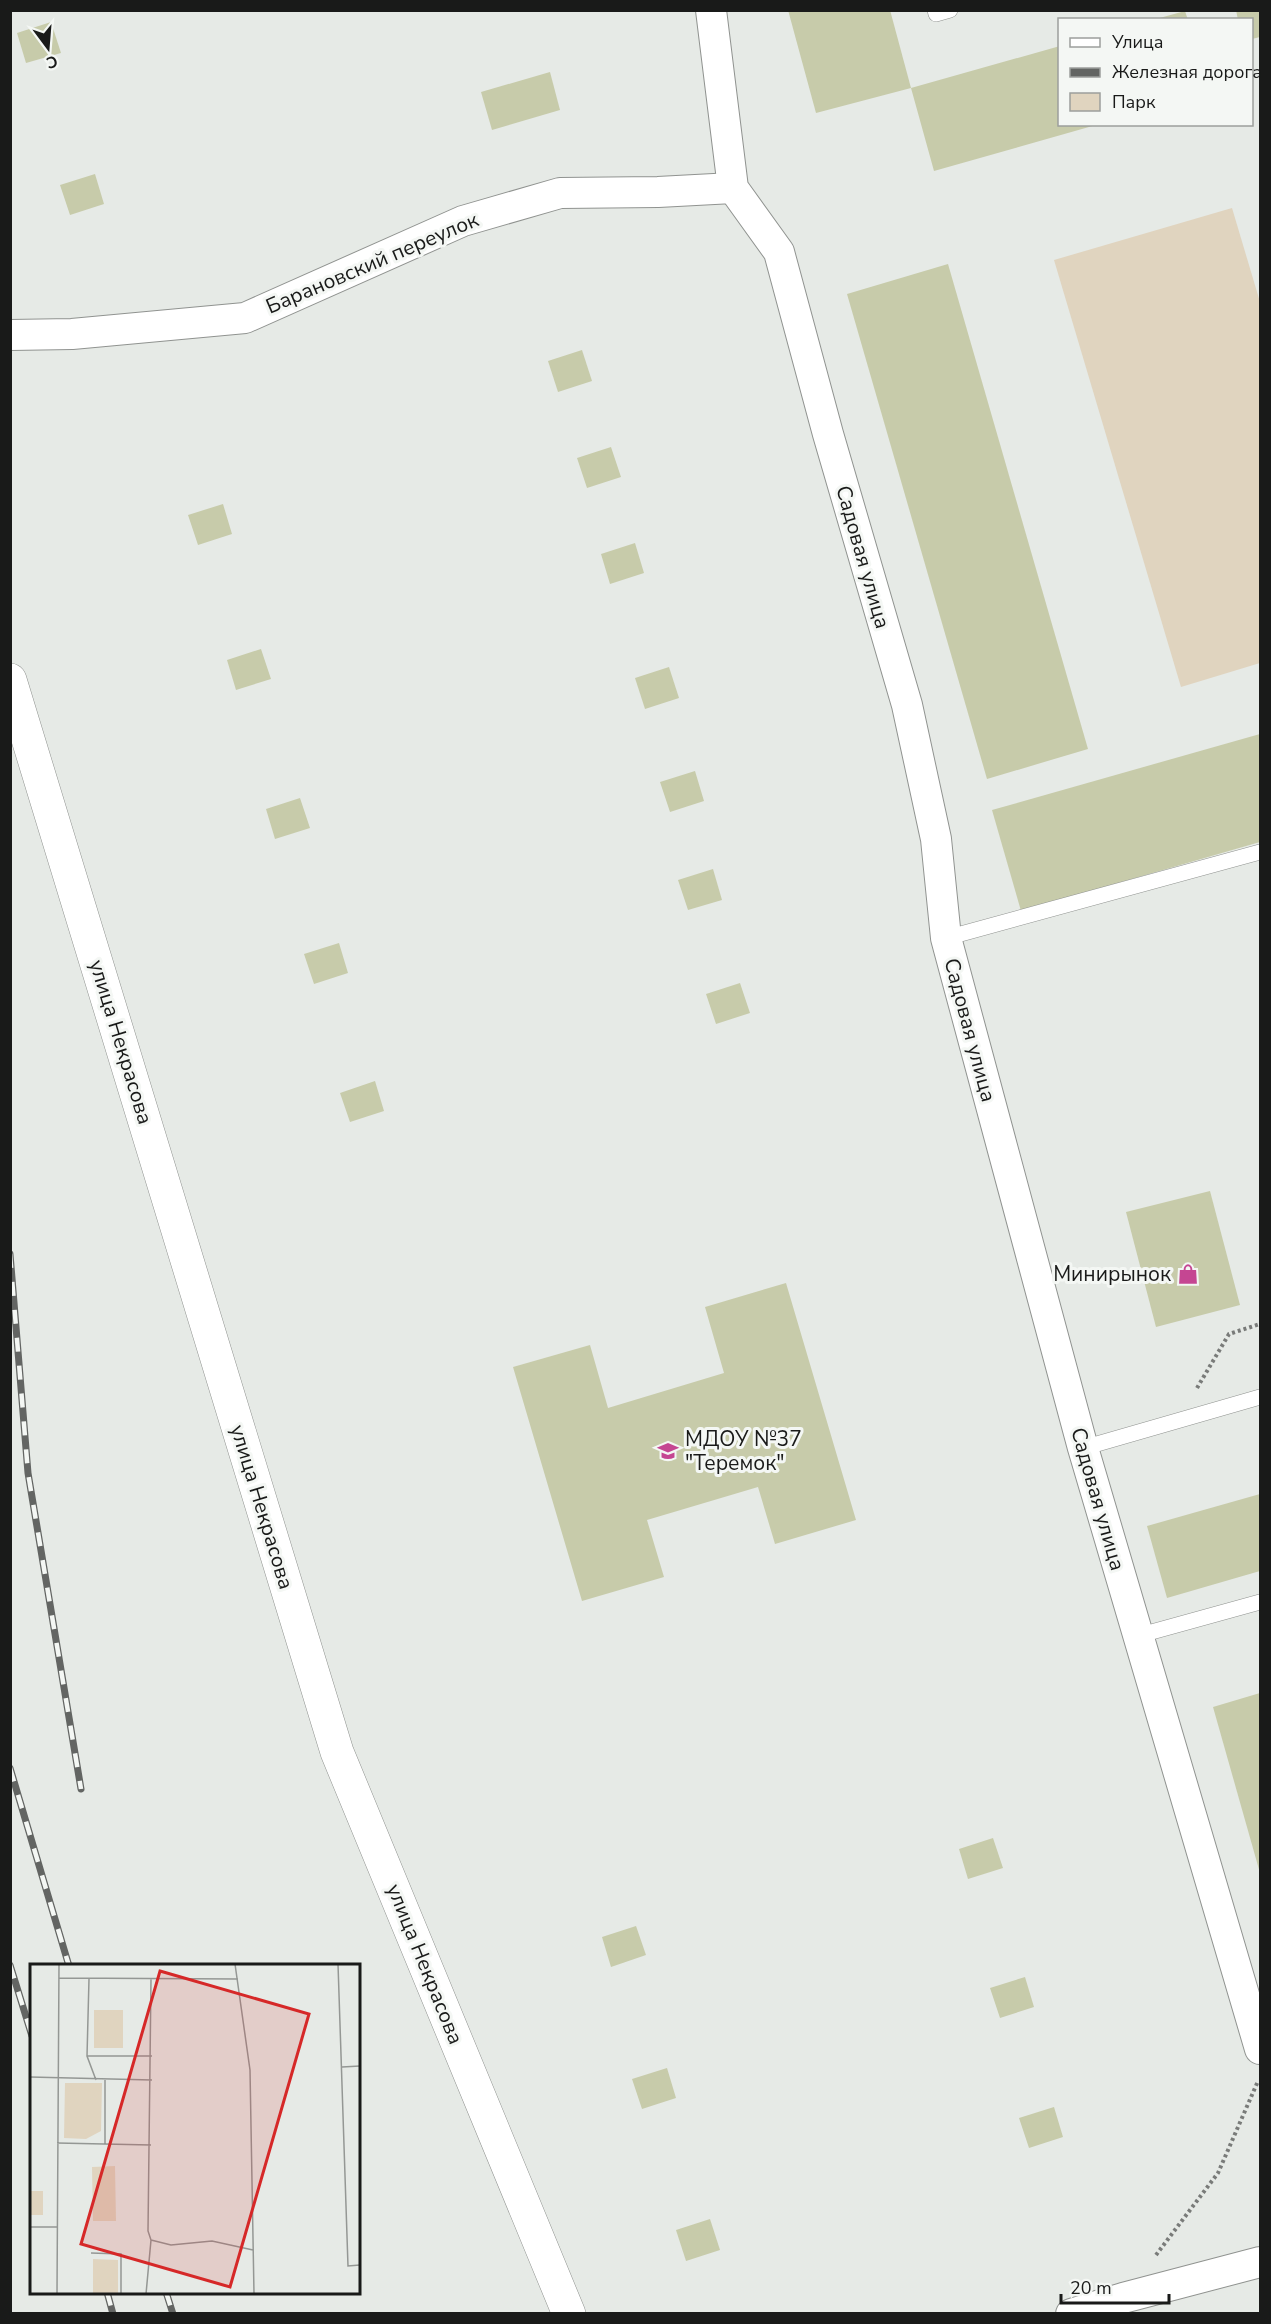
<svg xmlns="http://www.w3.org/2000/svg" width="1271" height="2324" viewBox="0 0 1271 2324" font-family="'Nunito Sans',sans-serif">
<rect width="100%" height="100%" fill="#e6eae6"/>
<path fill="#e0d4bf" d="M1232,208L1260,302V663L1181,687L1054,260Z"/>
<g fill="#c7cbaa">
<path d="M788,10H890L911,88L816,113Z"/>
<path d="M1236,10H1260V37L1252,39V20H1238Z"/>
<path d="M1185,11L1188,20H1156V19Z"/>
<path d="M51,22L61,53L26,63L17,33Z"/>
<path d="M1060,46V124L1096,125L934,171L911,88Z"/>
<path d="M550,72L560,110L492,130L481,92Z"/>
<path d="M95,174L104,204L70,215L60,185Z"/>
<path d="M948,264L1088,749L987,779L847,294Z"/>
<path d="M582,350L592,381L558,392L548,361Z"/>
<path d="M611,447L621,477L587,488L577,458Z"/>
<path d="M223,504L232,534L198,545L188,515Z"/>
<path d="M635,543L644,573L610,584L601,554Z"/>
<path d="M261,649L271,679L236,690L227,660Z"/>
<path d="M669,667L679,698L645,709L635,678Z"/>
<path d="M1260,734V842L1021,911L992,810Z"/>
<path d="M695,771L704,801L670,812L660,782Z"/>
<path d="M300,798L310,828L275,839L266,809Z"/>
<path d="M713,869L722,900L688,910L678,880Z"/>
<path d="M339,943L348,973L314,984L304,954Z"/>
<path d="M740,983L750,1013L716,1024L706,994Z"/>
<path d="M375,1081L384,1111L350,1122L340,1093Z"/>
<path d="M1210,1191L1240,1305L1156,1327L1126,1212Z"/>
<path d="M786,1283L856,1520L775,1544L758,1487L647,1520L664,1577L582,1601L513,1367L590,1345L608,1408L724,1373L705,1307Z"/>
<path d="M1260,1494V1571L1167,1598L1147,1526Z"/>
<path d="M1260,1693V1873L1213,1707Z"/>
<path d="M993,1838L1003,1868L968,1879L959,1849Z"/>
<path d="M636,1926L646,1955L611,1967L602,1937Z"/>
<path d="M1025,1977L1034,2007L1000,2018L990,1988Z"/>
<path d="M667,2068L676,2098L642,2109L632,2079Z"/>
<path d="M1054,2107L1063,2137L1029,2148L1019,2118Z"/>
<path d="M710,2219L720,2250L686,2261L676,2230Z"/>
</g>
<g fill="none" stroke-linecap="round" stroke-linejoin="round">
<g stroke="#909390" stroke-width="16">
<g id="lane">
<path d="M935,10L936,14L950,10"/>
<path d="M946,938L1260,852"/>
<path d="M1083,1448L1260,1397"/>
<path d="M1137,1636L1260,1602"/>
</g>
</g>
<g stroke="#909390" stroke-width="32">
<g id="street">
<path d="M711,10L733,188L779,252L828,434L907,705L936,839L946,938L1083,1448L1260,2049"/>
<path d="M10,335L72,334L245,318L463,221L560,193L658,192L733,188"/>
<path d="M1071,2314L1123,2298L1260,2262"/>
</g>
</g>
<g stroke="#909390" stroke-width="34">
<path id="secondary" d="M10,680L337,1752L569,2314"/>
</g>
<g stroke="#797b79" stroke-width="4" stroke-dasharray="3 3" stroke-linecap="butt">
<path d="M1197,1388L1229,1334L1260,1324"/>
<path d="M1156,2255L1218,2173L1258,2081"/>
</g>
<use href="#lane" stroke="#fff" stroke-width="15"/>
<use href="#street" stroke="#fff" stroke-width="30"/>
<use href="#secondary" stroke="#fff" stroke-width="33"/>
<g stroke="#636563" stroke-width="7">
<g id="rail">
<path d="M10,1254L28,1473L81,1789"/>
<path d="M10,1768L69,1966"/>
<path d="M10,1965L32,2036"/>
<path d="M107,2292L113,2314"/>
<path d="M166,2292L173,2314"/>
</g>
</g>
<use href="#rail" stroke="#f4f7f4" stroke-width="4.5" stroke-dasharray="14" stroke-linecap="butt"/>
</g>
<defs>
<g id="shop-bare" transform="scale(1.62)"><path d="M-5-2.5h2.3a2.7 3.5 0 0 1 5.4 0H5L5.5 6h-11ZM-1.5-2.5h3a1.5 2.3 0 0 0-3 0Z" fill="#c54692" stroke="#f4f7f4" stroke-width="2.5" paint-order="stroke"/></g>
<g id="school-bare" transform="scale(1.62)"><path d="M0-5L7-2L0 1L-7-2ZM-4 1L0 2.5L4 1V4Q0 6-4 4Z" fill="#c54692" stroke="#f4f7f4" stroke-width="2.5" paint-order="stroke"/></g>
</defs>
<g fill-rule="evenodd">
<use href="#shop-bare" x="1188" y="1274"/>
<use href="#school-bare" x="668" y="1451"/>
</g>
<g text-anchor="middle" stroke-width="6" stroke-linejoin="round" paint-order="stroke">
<g font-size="21" fill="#191a19" stroke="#f4f7f4">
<text transform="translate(372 263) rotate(-23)" y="7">Барановский переулок</text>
<text transform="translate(863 557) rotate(74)" y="7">Садовая улица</text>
<text transform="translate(970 1030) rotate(75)" y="7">Садовая улица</text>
<text transform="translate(121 1042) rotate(73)" y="7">улица Некрасова</text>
<text transform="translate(1098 1499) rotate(74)" y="7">Садовая улица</text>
<text transform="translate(262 1507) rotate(73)" y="7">улица Некрасова</text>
<text transform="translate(425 1964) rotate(68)" y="7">улица Некрасова</text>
</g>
<g font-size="21" fill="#191a19" stroke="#f4f7f4" text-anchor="end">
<text x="1171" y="1281">Минирынок</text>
<text x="685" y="1446" text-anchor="start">МДОУ №37<tspan x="685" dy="24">"Теремок"</tspan></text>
</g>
</g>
<g transform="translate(30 1964)">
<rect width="330" height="330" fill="#e6eae6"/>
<path d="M64,46H93V84H64ZM35,119H72L71,167L56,175L34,174ZM85,202L86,257H63L62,203ZM0,227H13V251H0ZM63,295L88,296V330H63Z" fill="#e0d4bf"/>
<path fill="none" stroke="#949794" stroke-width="1.5" d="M205,0L220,106L224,330M308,0L318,302L330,301M29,14L208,15M59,15L57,92L66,116M57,92H122M312,103L330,102M0,113L122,116M27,179L121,181M75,180V116M0,263H27M121,276L141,281L182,277L223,286M61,289L91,290V330M27,330L29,0M116,330L121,276L118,267L121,15"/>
<path fill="#d62828" fill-opacity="0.15" stroke="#d62828" stroke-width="3" d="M130,7L279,50L200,323L51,280Z"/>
<rect width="330" height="330" fill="none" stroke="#191a19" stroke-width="3"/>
</g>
<rect width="1271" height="2324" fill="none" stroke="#191a19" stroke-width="24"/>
<rect x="1058" y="18" width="195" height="108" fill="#f4f7f4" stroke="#9c9f9c" stroke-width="1.5"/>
<rect x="1070" y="38" width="30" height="9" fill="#ffffff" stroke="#9c9f9c" stroke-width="1.5"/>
<text x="1112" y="48" font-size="18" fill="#191a19">Улица</text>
<rect x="1070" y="68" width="30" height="9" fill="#636563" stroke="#9c9f9c" stroke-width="1.5"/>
<text x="1112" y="78" font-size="18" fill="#191a19">Железная дорога</text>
<rect x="1070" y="93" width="30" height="18" fill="#e0d4bf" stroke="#9c9f9c" stroke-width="1.5"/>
<text x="1112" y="108" font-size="18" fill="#191a19">Парк</text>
<g transform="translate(48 48) rotate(164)" stroke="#f4f7f4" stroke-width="4.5" paint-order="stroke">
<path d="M0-4.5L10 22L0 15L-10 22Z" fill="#191a19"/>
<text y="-9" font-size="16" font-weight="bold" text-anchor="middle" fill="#191a19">С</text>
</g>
<path d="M1061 2294v9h108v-9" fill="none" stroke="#191a19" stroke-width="3"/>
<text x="1070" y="2294" font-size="18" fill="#191a19" stroke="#f4f7f4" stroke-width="4.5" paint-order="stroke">20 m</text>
</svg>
